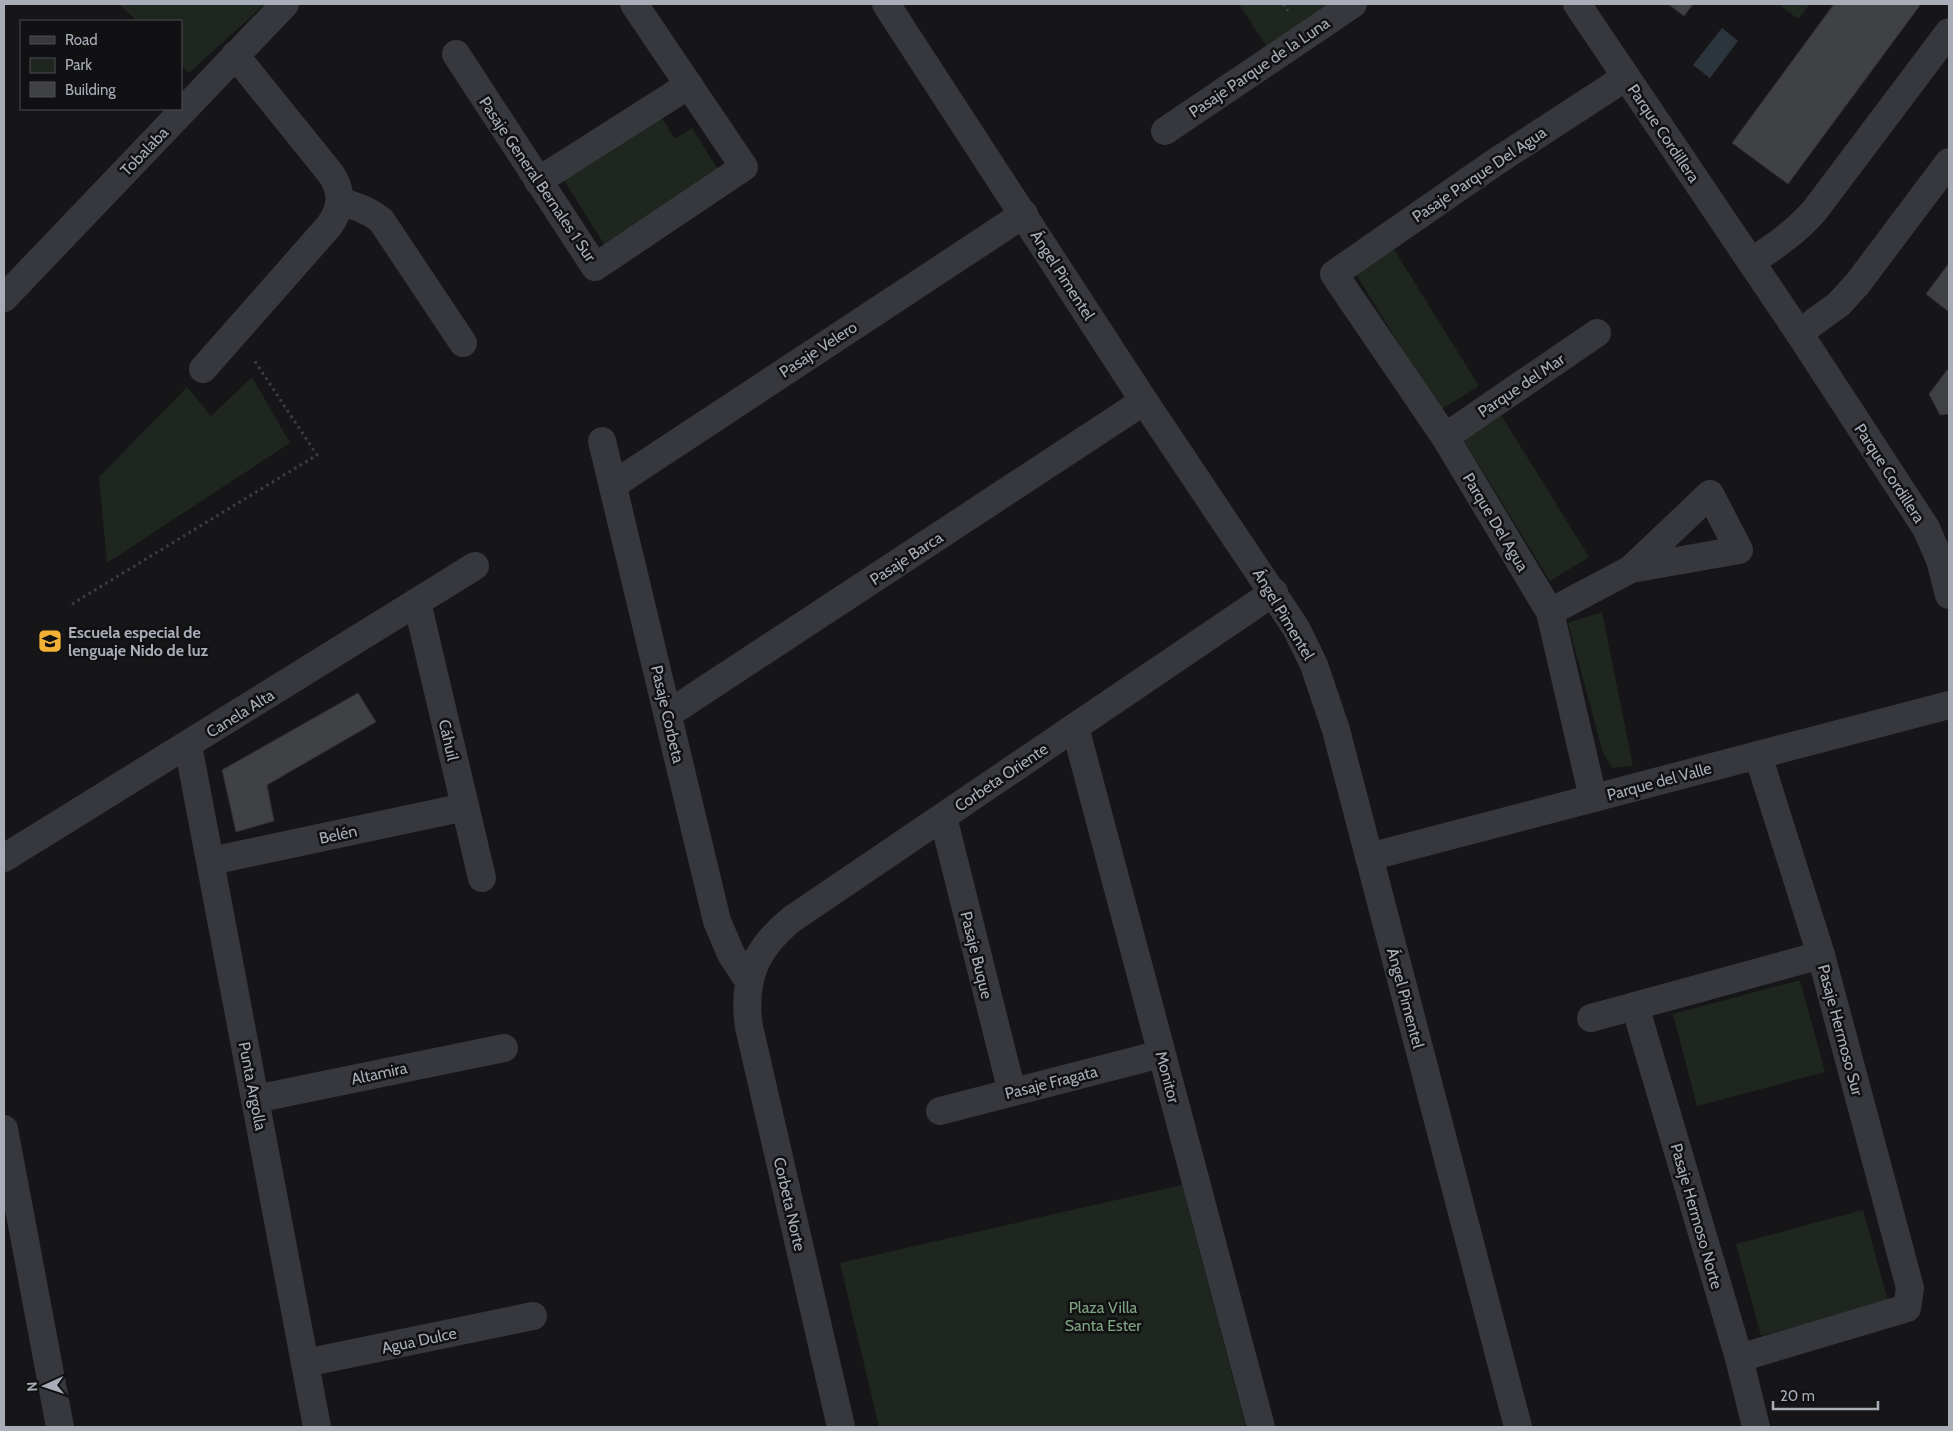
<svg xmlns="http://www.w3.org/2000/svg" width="1953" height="1431" viewBox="0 0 1953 1431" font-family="Cabin,sans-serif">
<rect width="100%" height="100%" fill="#161618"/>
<g fill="#1e261f">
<path d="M119,4H265L189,73L181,66V21H137Z"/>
<path d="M1239,4H1327L1330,9L1268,49Z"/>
<path d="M1778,4H1810L1798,19Z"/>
<path d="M660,115L675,139L692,128L719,171L604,244L562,177Z"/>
<path d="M1390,243L1479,386L1440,410L1352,268Z"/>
<path d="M252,377L290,443L107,563L99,477L187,387L211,416Z"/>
<path d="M1501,415L1589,557L1550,581L1463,439Z"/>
<path d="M1602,612L1633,766L1612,768L1603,753L1568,623Z"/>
<path d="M1800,980L1825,1072L1697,1106L1673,1014Z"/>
<path d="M1182,1185L1246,1427H879L840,1263Z"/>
<path d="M1863,1210L1888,1301L1761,1336L1736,1244Z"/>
</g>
<path fill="#2c353c" d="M1722,28L1738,41L1710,78L1693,65Z"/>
<g fill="#404145" stroke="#303034">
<path d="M1668,4H1693L1684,16Z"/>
<path d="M1834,4H1921L1788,184L1732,143Z"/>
<path d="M1949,263V312L1926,294Z"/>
<path d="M1947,370H1949V414L1940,415L1929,394Z"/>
<path d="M358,693L376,722L267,785L274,821L236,832L222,770Z"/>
</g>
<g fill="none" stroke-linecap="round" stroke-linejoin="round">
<g stroke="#3d3f44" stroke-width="3" stroke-dasharray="2.5 4" stroke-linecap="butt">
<path d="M1283,4L1288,11"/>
<path d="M72,604L317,455L254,360"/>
</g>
<g stroke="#37383d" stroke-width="28">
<path d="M886,4L1144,401L1296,628L1314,665L1336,730L1518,1427"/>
<path d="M1577,4L1799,333L1926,528L1940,560L1949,595"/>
<path d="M456,54L595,267L744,167L634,4"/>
<path d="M1165,131L1353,4"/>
<path d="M538,181L689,85"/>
<path d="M340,202C356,205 368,210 381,220L463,343"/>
<path d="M1751,262C1775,246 1796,232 1815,210L1949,32"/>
<path d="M4,298L285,4"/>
<path d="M1799,333L1839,304L1858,283L1949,162"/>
<path d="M203,369L329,226C342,208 343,192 331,174L235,55"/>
<path d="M1445,437L1597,333"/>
<path d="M602,441L717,921L731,954L748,980"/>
<path d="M613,485L1024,214"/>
<path d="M1710,494L1739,550L1631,569Z"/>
<path d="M417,602L482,878"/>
<path d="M1550,612L1631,569"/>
<path d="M668,714L1144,401"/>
<path d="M1075,727L1261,1427"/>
<path d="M188,745L317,1427"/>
<path d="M1593,798L1550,612L1445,437L1334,274L1494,163L1626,77"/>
<path d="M943,817L1012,1092"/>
<path d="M1369,857L1949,705"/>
<path d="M4,858L475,566"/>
<path d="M211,861L465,807"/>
<path d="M1635,1006L1739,1358L1756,1427"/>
<path d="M1591,1018L1821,955"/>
<path d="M255,1099L504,1048"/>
<path d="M940,1111L1161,1054"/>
<path d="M4,1129L60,1427"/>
<path d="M1739,1358L1907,1308L1910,1288L1821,955L1758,755"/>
<path d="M305,1363L533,1316"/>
<path d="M841,1427L749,1027C742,980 755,949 792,919L1274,592"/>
</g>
</g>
<defs>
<g id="school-square" transform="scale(1.25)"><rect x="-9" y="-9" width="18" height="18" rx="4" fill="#f2b134" stroke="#111113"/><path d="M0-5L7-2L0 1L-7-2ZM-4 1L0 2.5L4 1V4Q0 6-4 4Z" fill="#111"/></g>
</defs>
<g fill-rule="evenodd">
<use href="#school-square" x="50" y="641"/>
</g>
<g text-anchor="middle" stroke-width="5" stroke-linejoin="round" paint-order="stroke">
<g font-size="16" fill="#a8adb8" stroke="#111113">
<text transform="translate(1259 67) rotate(-34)" y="6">Pasaje Parque de la Luna</text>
<text transform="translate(1664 133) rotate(56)" y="6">Parque Cordillera</text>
<text transform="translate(144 151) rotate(-46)" y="6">Tobalaba</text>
<text transform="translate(1479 174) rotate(-34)" y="6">Pasaje Parque Del Agua</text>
<text transform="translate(538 179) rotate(56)" y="6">Pasaje General Bernales 1 Sur</text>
<text transform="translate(1063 275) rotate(57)" y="6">Ángel Pimentel</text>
<text transform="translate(818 349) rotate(-33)" y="6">Pasaje Velero</text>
<text transform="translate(1521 385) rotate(-34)" y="6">Parque del Mar</text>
<text transform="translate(1890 473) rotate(57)" y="6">Parque Cordillera</text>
<text transform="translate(1496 522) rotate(59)" y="6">Parque Del Agua</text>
<text transform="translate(906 558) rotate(-33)" y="6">Pasaje Barca</text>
<text transform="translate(1284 614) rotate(59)" y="6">Ángel Pimentel</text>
<text transform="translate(240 713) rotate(-32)" y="6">Canela Alta</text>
<text transform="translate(668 714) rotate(77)" y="6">Pasaje Corbeta</text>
<text transform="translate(449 740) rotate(77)" y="6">Cáhuil</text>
<text transform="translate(1001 777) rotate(-34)" y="6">Corbeta Oriente</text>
<text transform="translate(1659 781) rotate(-15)" y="6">Parque del Valle</text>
<text transform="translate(338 834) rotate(-12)" y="6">Belén</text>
<text transform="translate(977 955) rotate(76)" y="6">Pasaje Buque</text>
<text transform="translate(1406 998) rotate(75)" y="6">Ángel Pimentel</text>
<text transform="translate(1841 1030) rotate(75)" y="6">Pasaje Hermoso Sur</text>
<text transform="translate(379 1073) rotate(-12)" y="6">Altamira</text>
<text transform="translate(1168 1077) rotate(75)" y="6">Monitor</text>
<text transform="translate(1051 1082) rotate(-14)" y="6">Pasaje Fragata</text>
<text transform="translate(253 1086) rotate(79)" y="6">Punta Argolla</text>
<text transform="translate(790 1204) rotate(77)" y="6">Corbeta Norte</text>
<text transform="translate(1697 1216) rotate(74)" y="6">Pasaje Hermoso Norte</text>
<text transform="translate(419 1340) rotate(-12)" y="6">Agua Dulce</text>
</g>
<g font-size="16" font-weight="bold" fill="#a8adb8" stroke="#111113" text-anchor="start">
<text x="68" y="638">Escuela especial de<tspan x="68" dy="18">lenguaje Nido de luz</tspan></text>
</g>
<g font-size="16" fill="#7fa381" stroke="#111113">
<text x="1103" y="1313">Plaza Villa<tspan x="1103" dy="18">Santa Ester</tspan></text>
</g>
</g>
<rect width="1953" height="1431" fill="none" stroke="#a8adb8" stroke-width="10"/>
<rect x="20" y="20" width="162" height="90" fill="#111113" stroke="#4d4f55"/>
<rect x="30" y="36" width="25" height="8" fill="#37383d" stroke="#4d4f55"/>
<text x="65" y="45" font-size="15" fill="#a8adb8">Road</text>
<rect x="30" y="58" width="25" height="15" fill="#1e261f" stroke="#4d4f55"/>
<text x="65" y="70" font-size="15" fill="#a8adb8">Park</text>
<rect x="30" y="82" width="25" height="15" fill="#404145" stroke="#4d4f55"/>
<text x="65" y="95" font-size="15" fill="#a8adb8">Building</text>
<g transform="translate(45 1386) rotate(267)" stroke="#111113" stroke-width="4" paint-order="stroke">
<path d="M0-4L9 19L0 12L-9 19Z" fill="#a8adb8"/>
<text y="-8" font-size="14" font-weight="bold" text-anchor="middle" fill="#a8adb8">N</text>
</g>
<path d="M1773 1401v8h105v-8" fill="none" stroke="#a8adb8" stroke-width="2.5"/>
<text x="1780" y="1401" font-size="15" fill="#a8adb8" stroke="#111113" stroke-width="4" paint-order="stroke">20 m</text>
</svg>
